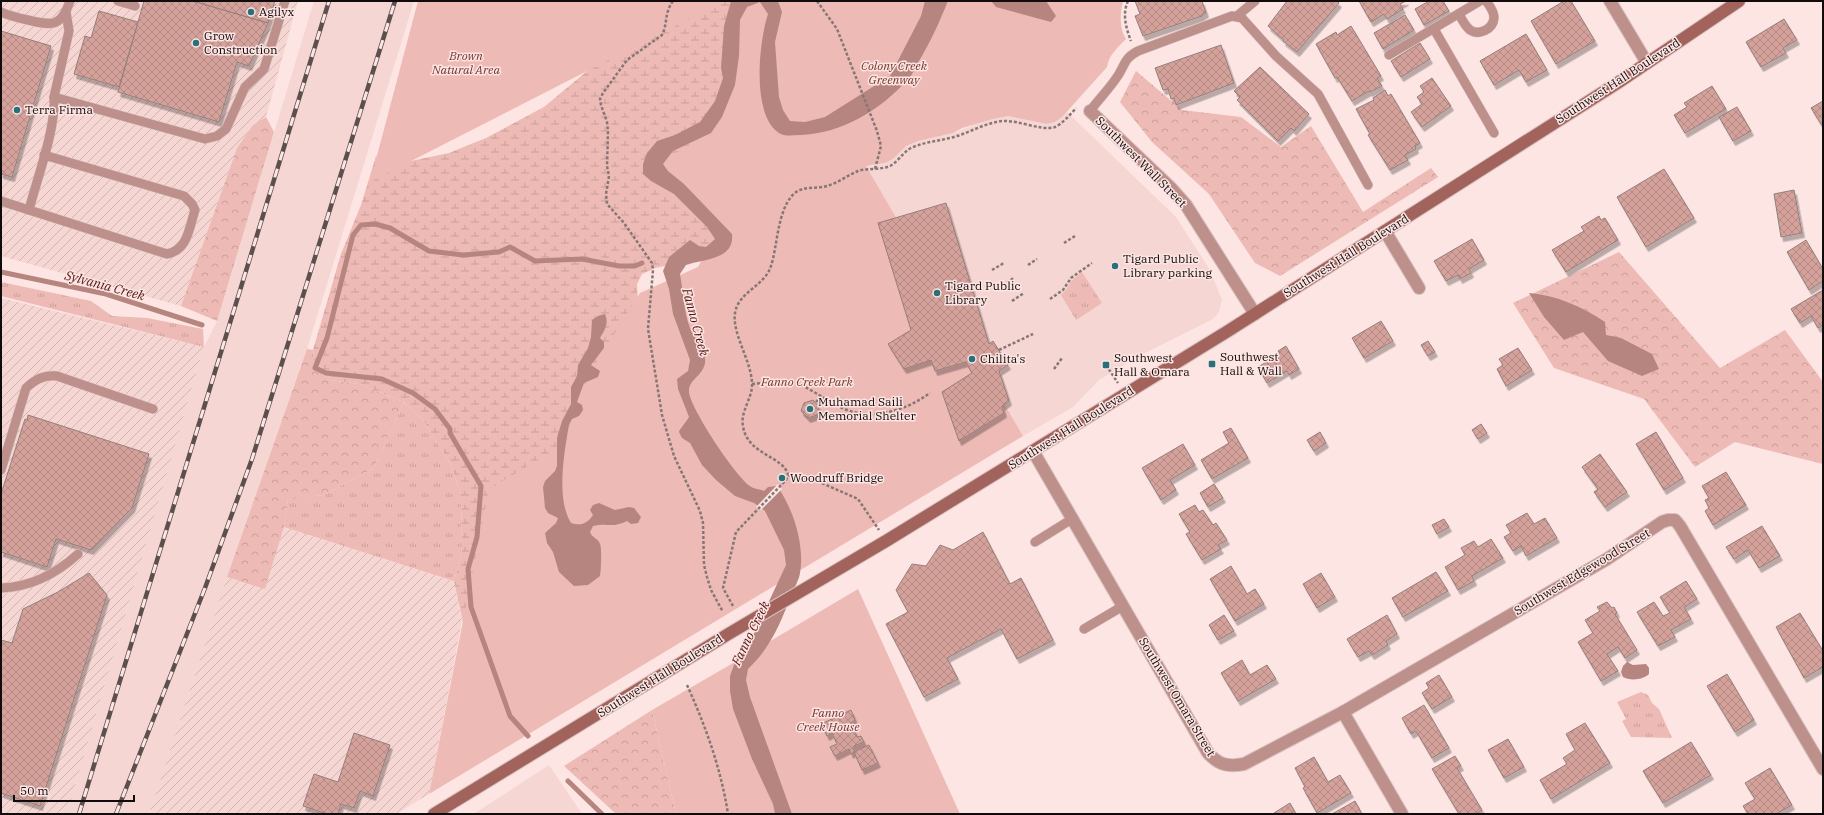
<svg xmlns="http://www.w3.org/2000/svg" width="1824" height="815" viewBox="0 0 1824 815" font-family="'IBM Plex Serif',serif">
<defs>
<pattern id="industrial-furrows" width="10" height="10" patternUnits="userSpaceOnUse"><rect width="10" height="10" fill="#f5d6d3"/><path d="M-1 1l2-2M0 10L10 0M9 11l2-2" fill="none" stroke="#d1b6b4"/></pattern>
<pattern id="grass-tufts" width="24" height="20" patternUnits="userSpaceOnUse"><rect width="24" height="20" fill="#eebab5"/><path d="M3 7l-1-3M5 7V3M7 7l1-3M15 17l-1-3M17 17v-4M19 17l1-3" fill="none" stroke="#cb9f9a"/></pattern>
<pattern id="forest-crowns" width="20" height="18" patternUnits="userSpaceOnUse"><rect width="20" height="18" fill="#eebab5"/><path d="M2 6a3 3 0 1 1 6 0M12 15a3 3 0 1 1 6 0" fill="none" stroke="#cb9f9a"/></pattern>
<pattern id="wetland-marsh" width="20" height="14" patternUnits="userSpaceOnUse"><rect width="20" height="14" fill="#eebab5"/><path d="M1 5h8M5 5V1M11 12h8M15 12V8" fill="none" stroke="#cb9f9a"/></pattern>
<pattern id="building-cross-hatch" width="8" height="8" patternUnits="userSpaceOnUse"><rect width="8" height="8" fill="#d5a19b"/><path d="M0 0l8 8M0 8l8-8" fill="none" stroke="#b68984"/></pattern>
<filter id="shadow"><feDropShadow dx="2.5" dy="4.5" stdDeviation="0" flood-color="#0004"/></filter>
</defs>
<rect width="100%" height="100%" fill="#fce5e2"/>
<g fill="#f5d6d3">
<path d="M314,1H414L307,349L227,577L149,814H67L204,347L217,321Z"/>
<path d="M1067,112L1176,217L1210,270L1222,300L1219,312L1213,319L1139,356L1099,380L1073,407L1023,436L865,166H874L893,159L906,146L918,141L953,133L984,121L1008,116L1047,124L1055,122Z"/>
<path d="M549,765L582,814H473L483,808Z"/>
</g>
<g fill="url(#industrial-furrows)">
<path d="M1,1H298L266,117L253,125L237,148L181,306L1,256Z"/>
<path d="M1,298L204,347L67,814H1Z"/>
<path d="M284,527L454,581L462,621L429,794L396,814H149L227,577L265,588Z"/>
</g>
<g fill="url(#grass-tufts)">
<path d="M1082,272L1102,303L1076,320L1061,295L1066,290L1071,281Z"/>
<path d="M1,282L91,301L112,316L147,318L203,329L204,347L1,296Z"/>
<path d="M404,402L423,420L450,463L461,494L462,551L454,581L284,527L288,498L324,495L374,468Z"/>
<path d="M1641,692L1648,695L1652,703L1659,709L1672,738L1631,737L1622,721L1626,719L1617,702Z"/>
</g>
<g fill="url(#forest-crowns)">
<path d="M1136,71L1182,110L1241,117L1281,147L1311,126L1363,212L1431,168L1438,177L1280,276L1255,263L1209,194L1152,142L1120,102Z"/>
<path d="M266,117L274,132L217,321L181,306L237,148L253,125Z"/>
<path d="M1619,252L1720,368L1785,330L1823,382V464L1735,442L1695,467L1644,399L1554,368L1513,303Z"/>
<path d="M307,349L313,350L315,368L330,380L359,384L404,402L374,468L324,495L288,499L284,527L265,589L227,577Z"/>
<path d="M652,710L676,814H616L564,766Z"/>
</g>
<path fill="url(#wetland-marsh)" d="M671,1H769L730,235L689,261L655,268L642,274L637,284L640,348L467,641L454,581L462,551L461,494L450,463L423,420L404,402L359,384L330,380L315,368L313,350L341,254L361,205L376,156L387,166L449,153L486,138L544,107Z"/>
<g fill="#eebab5">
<path d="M418,1H724L370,182Z"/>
<path d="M748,1H1123C1120,13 1119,28 1126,39C1117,48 1109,55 1107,67L1063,116L1055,122L1047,124L1008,116L993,119L962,128L953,133L918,141L906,146L893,159L885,163L866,166L1023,436L429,794L489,489L561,446L591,371L640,293L698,267L712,241L704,209L656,189L650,166L697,142L724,104L739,4Z"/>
<path d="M858,589L960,814H676L652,710L747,655Z"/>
</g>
<g fill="#b7857f">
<path d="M731,1H778L782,12L775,42L779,97L783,110L790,121L805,122L825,117L890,76L921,16L925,1H948C939,23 931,41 919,61C916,67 913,74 908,79C881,110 841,134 800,135C793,135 785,137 779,133C751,115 759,41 768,14L760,2L747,7L740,20L739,56L735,85L722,117L711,133L673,151L663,164L668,171L684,184L732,234C735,260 703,259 686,265L680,274C683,290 684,313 690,328C694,338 704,347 705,358C707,375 688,378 689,392C690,408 736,477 750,486C753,489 760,489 764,491L768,487L777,486C793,508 805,545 800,573C799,580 794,588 791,596C780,624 771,647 748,669L746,680L750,697L792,814H775L773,804L752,759L733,709L730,691V676L735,662L750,642L786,565L784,550L765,511L754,503L735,496L716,480L702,465L690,443L682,438L679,432C679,430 686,422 689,417L678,389L677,379L688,371L690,360L673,314L669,289L663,271L669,257L690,240L699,246L706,247L715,239L707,227L674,194L651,181L643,174V164L647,153L657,141L675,135L700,122L715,101L723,78L721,68L724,26Z"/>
<path d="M991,1H1046L1056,16L1051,22L996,7Z"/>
<path d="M1529,293C1556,295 1583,307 1605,322L1606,335L1621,338L1652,354L1659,369L1642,376L1608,361L1583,332L1564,340L1544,317Z"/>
<path d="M605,314C609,323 605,330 600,338L604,342V348L591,365L600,371L598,377L584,383L577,402L582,405L583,410L579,416L572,419L569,425C564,453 556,499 571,523C581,526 587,524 593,515L590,510L593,505L599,503L615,510L629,507L634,508L641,517L638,523L631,524L627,521C610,529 608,522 593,526L590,532C592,538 598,538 600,544C602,547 601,572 600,576L588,585L574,586L559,572L553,552L547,543L545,533L556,523L558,518L548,513L545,508L543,487L545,481L555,471L557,466V438L562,421L571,404V387L577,376L578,365L588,348L591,337L592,320L598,316Z"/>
<path d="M1627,662L1633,665L1646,664L1649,668V674C1643,680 1630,681 1623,677L1621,672L1623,666Z"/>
</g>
<path fill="#fce5e2" d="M778,484L782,489L761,510L756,507Z"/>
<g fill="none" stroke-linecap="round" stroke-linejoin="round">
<g stroke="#b7857f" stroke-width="5">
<path d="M1,272L106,294L202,325"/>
<path d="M528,736L510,716L471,607L468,569L477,537L481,486L450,433V429L435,409L413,393L382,379L326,373L315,368L327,338L353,235L361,225L375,224L390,228L429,251L463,255L499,252L510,247L535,261L582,259L619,266H635L642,263"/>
<path d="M568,781L602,814"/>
</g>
</g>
<g fill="url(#building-cross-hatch)" stroke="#937f7c" filter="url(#shadow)">
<path d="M144,1H193L268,23L249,66L237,62L219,122L118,92Z"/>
<path d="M193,1H275L268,23Z"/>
<path d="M1135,1H1202L1206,13L1202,15V16L1143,36L1135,16L1140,14Z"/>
<path d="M1287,1H1337L1339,3L1297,52L1283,41L1284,40L1268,26Z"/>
<path d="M1359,1H1406L1400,4L1403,9L1387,19L1384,14L1371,22Z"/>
<path d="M1429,1H1443L1449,11L1424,25L1415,9Z"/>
<path d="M1564,1H1571L1595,41L1556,64L1531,21Z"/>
<path d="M99,11L138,22L119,87L74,74L85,36L91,38Z"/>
<path d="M1405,15L1414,30L1383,49L1374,33Z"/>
<path d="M1784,19L1797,40L1783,48L1786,53L1761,67L1746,42Z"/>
<path d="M1351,26L1381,76L1377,78L1382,86L1370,92L1369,91L1352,101L1337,77L1335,78L1316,44L1336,32L1337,35Z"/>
<path d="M1,31L51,46L12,177L1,174Z"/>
<path d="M1526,34L1547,70L1526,82L1519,70L1494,85L1480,61Z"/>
<path d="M1420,43L1430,59L1401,77L1391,61Z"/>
<path d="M1221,45L1234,83L1176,105L1174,98L1171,99L1168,89L1163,90L1155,68Z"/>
<path d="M1260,67L1309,114L1294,131L1291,128L1278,141L1237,100L1240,97L1234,91Z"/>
<path d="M1432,78L1451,106L1422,127L1411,112L1422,104L1417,97L1424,92L1420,86Z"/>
<path d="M1712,86L1726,109L1685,133L1674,115L1687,107L1684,103Z"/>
<path d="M1385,90L1388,96L1391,94L1420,143L1415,146L1416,149L1405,155L1408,160L1390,170L1368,135L1370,134L1356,109L1374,100L1373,98Z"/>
<path d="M1823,101V127L1811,108Z"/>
<path d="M1737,107L1751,131L1733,141L1719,117Z"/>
<path d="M1664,169L1694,218L1646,247L1617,197Z"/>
<path d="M1794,190L1802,233L1781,237L1774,194Z"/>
<path d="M946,203L989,344L993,341L1008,365L999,371L1009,401L1002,406L1004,413L959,441L942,392L972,373L966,362L935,371L931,360L904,369L888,344L911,330L878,223Z"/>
<path d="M1599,216L1601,220L1605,218L1618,240L1566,272L1552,250L1584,231L1581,227Z"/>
<path d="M1472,239L1484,260L1469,269L1471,273L1460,279L1458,275L1446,281L1434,261Z"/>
<path d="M1806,240L1823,269V281L1809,290L1787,252Z"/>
<path d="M1823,290V325L1818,328L1811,316L1800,323L1791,309Z"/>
<path d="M1381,321L1393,341L1364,358L1352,338Z"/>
<path d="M1428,341L1435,352L1428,356L1421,345Z"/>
<path d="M1286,346L1299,369L1289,375L1287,371L1267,383L1258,367L1280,354L1278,351Z"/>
<path d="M1518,348L1532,370L1506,386L1497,369L1503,365L1499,359Z"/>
<path d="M813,400L819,407L817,415L808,418L801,411L804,403Z"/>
<path d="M28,415L149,454L132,508L91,550L56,539L47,567L1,552V494L25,419L27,420Z"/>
<path d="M1481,424L1487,433L1478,439L1472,430Z"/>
<path d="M1231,428L1248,458L1212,479L1201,460L1229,443L1223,432Z"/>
<path d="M1320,432L1326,443L1314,451L1307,440Z"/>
<path d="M1656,432L1683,478L1664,490L1636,444Z"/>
<path d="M1183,444L1195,465L1170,480L1176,490L1161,500L1142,468Z"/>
<path d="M1600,454L1627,492L1605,507L1594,492L1598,489L1582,467Z"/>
<path d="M1726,472L1746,505L1713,525L1705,511L1709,508L1705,500L1709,498L1702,486Z"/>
<path d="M1214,484L1223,498L1208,507L1200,493Z"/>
<path d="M1195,505L1199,512L1203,510L1213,525L1216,523L1227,540L1218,545L1221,549L1202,560L1186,534L1190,532L1179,514Z"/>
<path d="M1527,513L1534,524L1545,518L1557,538L1526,556L1521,546L1513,551L1504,537L1511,533L1506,525Z"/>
<path d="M1444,519L1449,527L1437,534L1432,525Z"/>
<path d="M1762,526L1780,556L1759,568L1748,550L1734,559L1726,547Z"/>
<path d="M983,532L1010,584L1021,578L1053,640L1017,659L1001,629L947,658L958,679L924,697L886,624L908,612L896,590L912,564L926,566L940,545L953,550Z"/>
<path d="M1491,539L1503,558L1472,576L1474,581L1458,590L1445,567L1465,555L1461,548L1474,541L1478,547Z"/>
<path d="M1231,566L1247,594L1255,589L1264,604L1235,621L1210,579Z"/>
<path d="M1436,572L1448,591L1403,617L1392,598Z"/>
<path d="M89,573L107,595L40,806L1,793V640L12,643L23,609L58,592Z"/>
<path d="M1321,573L1335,597L1317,608L1303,584Z"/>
<path d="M1686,581L1697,599L1684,607L1691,619L1671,630L1675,637L1658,646L1637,612L1654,602L1663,616L1670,613L1660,597Z"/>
<path d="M1607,602L1612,608L1614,607L1617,613L1615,614L1637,650L1625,658L1618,647L1607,654L1618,671L1601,681L1578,642L1593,633L1585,620L1600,611L1597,607Z"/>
<path d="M1800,613L1823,651V667L1804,678L1776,627Z"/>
<path d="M1224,615L1234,631L1218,640L1209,625Z"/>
<path d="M1387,615L1397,634L1386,641L1388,645L1372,655L1369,651L1358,657L1347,639Z"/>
<path d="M1242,660L1250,675L1267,665L1276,679L1238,701L1221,673Z"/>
<path d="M1727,674L1754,720L1735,732L1707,686Z"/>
<path d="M1439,675L1452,697L1432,709L1422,693L1429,688L1426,683Z"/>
<path d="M1424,705L1449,748L1432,758L1416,731L1411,734L1402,718Z"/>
<path d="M851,710L855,720L851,723L857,737L861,736L864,742L854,746V752L869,745L878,763L862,770L854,752L851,754L849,749L835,756L830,747L837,744L832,733L827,736L821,724Z"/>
<path d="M1585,723L1610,763L1551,799L1540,780L1567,764L1563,758L1575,750L1566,734Z"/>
<path d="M354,733L390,745L373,796L360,791L354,808L341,804L338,814H327L303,806L314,774L338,782Z"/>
<path d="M1508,739L1524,767L1504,778L1488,750Z"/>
<path d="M1691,742L1711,775L1663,803L1643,771Z"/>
<path d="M1455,756L1461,766L1457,768L1482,810L1476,814H1459L1432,769Z"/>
<path d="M1314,757L1328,782L1340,775L1351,793L1317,813L1303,788L1305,787L1295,768Z"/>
<path d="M1770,768L1792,805L1776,814H1748L1743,806L1755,799L1745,783Z"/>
<path d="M1355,801L1362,814H1332Z"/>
<path d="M1290,803L1296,814H1275L1274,813Z"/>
</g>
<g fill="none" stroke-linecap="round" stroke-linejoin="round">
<g stroke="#d7c2c0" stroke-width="10">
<g id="lane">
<path d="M118,1L135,6"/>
<path d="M1,12C10,16 19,18 28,20C53,26 61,27 70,1"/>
<path d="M66,12L69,31L54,97L205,139L217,136L226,129L245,87L264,69L285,1"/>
<path d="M1459,14C1462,20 1465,26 1470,30C1479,36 1493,29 1494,18C1494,12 1490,6 1486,1"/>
<path d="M1237,16L1255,1"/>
<path d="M1434,29L1494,133"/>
<path d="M1389,55L1480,1"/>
<path d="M1090,111C1099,99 1111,87 1119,74C1126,62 1125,58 1138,51L1232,16L1242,18L1276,56L1318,94L1368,185"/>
<path d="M44,155L184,196L192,204L195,210C189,228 188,250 167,254L29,210C37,178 56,129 54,97"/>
<path d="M1,201L29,210"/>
<path d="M1,470L26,388C36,379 43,375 57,376L153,409"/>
<path d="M1035,542L1072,519"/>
<path d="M1,588C31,587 56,574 78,554"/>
<path d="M1084,629L1123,606"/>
</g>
</g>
<g stroke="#d7c2c0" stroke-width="14">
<g id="street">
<path d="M1610,1L1647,63"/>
<path d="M1090,111L1170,187L1186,205L1255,314"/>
<path d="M1385,231L1419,288"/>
<path d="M1033,451L1208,753C1219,765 1228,767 1244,764L1343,712L1464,642L1607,559L1662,522L1668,520H1675L1680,526L1823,769"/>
<path d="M1343,712L1402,814"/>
</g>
</g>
<g stroke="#d7c2c0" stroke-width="14">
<path id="secondary" d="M434,814L730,633L886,541L1228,331L1619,82L1739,1"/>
</g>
<g stroke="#857775" stroke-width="2.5" stroke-dasharray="3 2" stroke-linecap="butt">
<path d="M673,1C664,13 668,23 662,35L627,60L603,93L600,99L601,105L607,122L608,131L607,166L609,176L606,194L607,204L624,223L652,263L653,270L648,329L662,415L674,456L700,511L703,523L704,565L707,577L711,590L723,612"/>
<path d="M817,1L837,29L877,131L881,146L875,169"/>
<path d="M1128,1C1122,14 1126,28 1131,41"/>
<path d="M1064,243L1075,236"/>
<path d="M1028,265L1037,259"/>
<path d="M992,270L1004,263"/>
<path d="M1002,285L1014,278"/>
<path d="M1050,299L1063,290L1071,278L1092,263"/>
<path d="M1012,301L1024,293"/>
<path d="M999,350L1033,334"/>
<path d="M1106,365L1118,383"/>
<path d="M1054,369L1062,358"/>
<path d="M752,384L789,381L797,383C812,390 825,399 840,407C870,422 905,411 930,393"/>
<path d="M816,402L821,396"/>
<path d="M788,475L815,480L858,499L879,530"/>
<path d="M733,606L723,588L736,532L786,480L788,475C784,456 747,455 743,426C740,411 753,398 752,383C751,360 732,334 735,313C738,292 765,286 771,266C778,245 777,207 796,192C805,186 817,189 827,186C838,183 848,175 858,171C868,168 880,170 890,166C898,162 903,152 911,148C926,141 942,141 957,136C970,132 982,125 996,122C1014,117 1040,132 1055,127C1062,124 1071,114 1076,108"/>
<path d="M687,685C706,727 721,769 728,814"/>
</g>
<use href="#lane" stroke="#bd908b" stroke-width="9"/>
<use href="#street" stroke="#bd908b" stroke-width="12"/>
<use href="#secondary" stroke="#a3635d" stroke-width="12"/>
<g stroke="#5c504f" stroke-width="4.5">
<g id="rail">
<path d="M79,814L329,1"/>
<path d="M116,814L205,588L252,459L395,1"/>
</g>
</g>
<use href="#rail" stroke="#fce5e2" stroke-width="3" stroke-dasharray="9" stroke-linecap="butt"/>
</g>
<g fill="#28717a" stroke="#fce5e2" stroke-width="1.5">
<circle cx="251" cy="12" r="4"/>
<circle cx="196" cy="43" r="4"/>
<circle cx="17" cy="110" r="4"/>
<circle cx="1115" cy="266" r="4"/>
<circle cx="937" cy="293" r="4"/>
<circle cx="972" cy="359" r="4"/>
<rect x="1208" y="360" width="8" height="8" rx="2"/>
<rect x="1102" y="361" width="8" height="8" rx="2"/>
<circle cx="810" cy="409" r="4"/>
<circle cx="782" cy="478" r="4"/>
</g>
<g text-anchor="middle" stroke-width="3" stroke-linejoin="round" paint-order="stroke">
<g font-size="12" fill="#120b0b" stroke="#fce5e2" text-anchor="start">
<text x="259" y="16">Agilyx</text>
<text x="204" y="40">Grow<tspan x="204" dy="14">Construction</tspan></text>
<text x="25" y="114">Terra Firma</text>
<text x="1123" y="263">Tigard Public<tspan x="1123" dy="14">Library parking</tspan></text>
<text x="945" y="290">Tigard Public<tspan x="945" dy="14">Library</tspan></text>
<text x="1220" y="361">Southwest<tspan x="1220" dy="14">Hall &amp; Wall</tspan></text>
<text x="1114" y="362">Southwest<tspan x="1114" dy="14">Hall &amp; Omara</tspan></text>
<text x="980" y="363">Chilita's</text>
<text x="818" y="406">Muhamad Saili<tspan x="818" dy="14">Memorial Shelter</tspan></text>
<text x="790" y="482">Woodruff Bridge</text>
</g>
<g font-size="12" font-style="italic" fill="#74332e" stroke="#fce5e2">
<text x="466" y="60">Brown<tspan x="466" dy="14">Natural Area</tspan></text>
<text x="894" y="70">Colony Creek<tspan x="894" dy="14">Greenway</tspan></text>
<text x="807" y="386">Fanno Creek Park</text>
<text x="828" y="717">Fanno<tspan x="828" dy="14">Creek House</tspan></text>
</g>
<g font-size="12" fill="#120b0b" stroke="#fce5e2">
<text transform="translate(1618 81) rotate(-33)" y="4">Southwest Hall Boulevard</text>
<text transform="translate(1141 162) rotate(45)" y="4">Southwest Wall Street</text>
<text transform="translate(1346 256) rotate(-32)" y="4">Southwest Hall Boulevard</text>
<text transform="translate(1071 428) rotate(-32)" y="4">Southwest Hall Boulevard</text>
<text transform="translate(1582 572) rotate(-31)" y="4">Southwest Edgewood Street</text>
<text transform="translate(660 676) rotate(-32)" y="4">Southwest Hall Boulevard</text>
<text transform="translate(1177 697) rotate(59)" y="4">Southwest Omara Street</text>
</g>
<g font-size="13" font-style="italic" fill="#521412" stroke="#fce5e2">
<text transform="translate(105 285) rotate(15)" y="5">Sylvania Creek</text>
<text transform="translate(696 322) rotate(75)" y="5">Fanno Creek</text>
<text transform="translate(750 633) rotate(-64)" y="5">Fanno Creek</text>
</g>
</g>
<rect width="1824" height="815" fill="none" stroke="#120b0b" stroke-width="4"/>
<path d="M14 795v6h120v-6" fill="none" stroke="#120b0b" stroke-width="2"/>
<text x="20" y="795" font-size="12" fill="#120b0b" stroke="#fce5e2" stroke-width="3" paint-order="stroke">50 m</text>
</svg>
